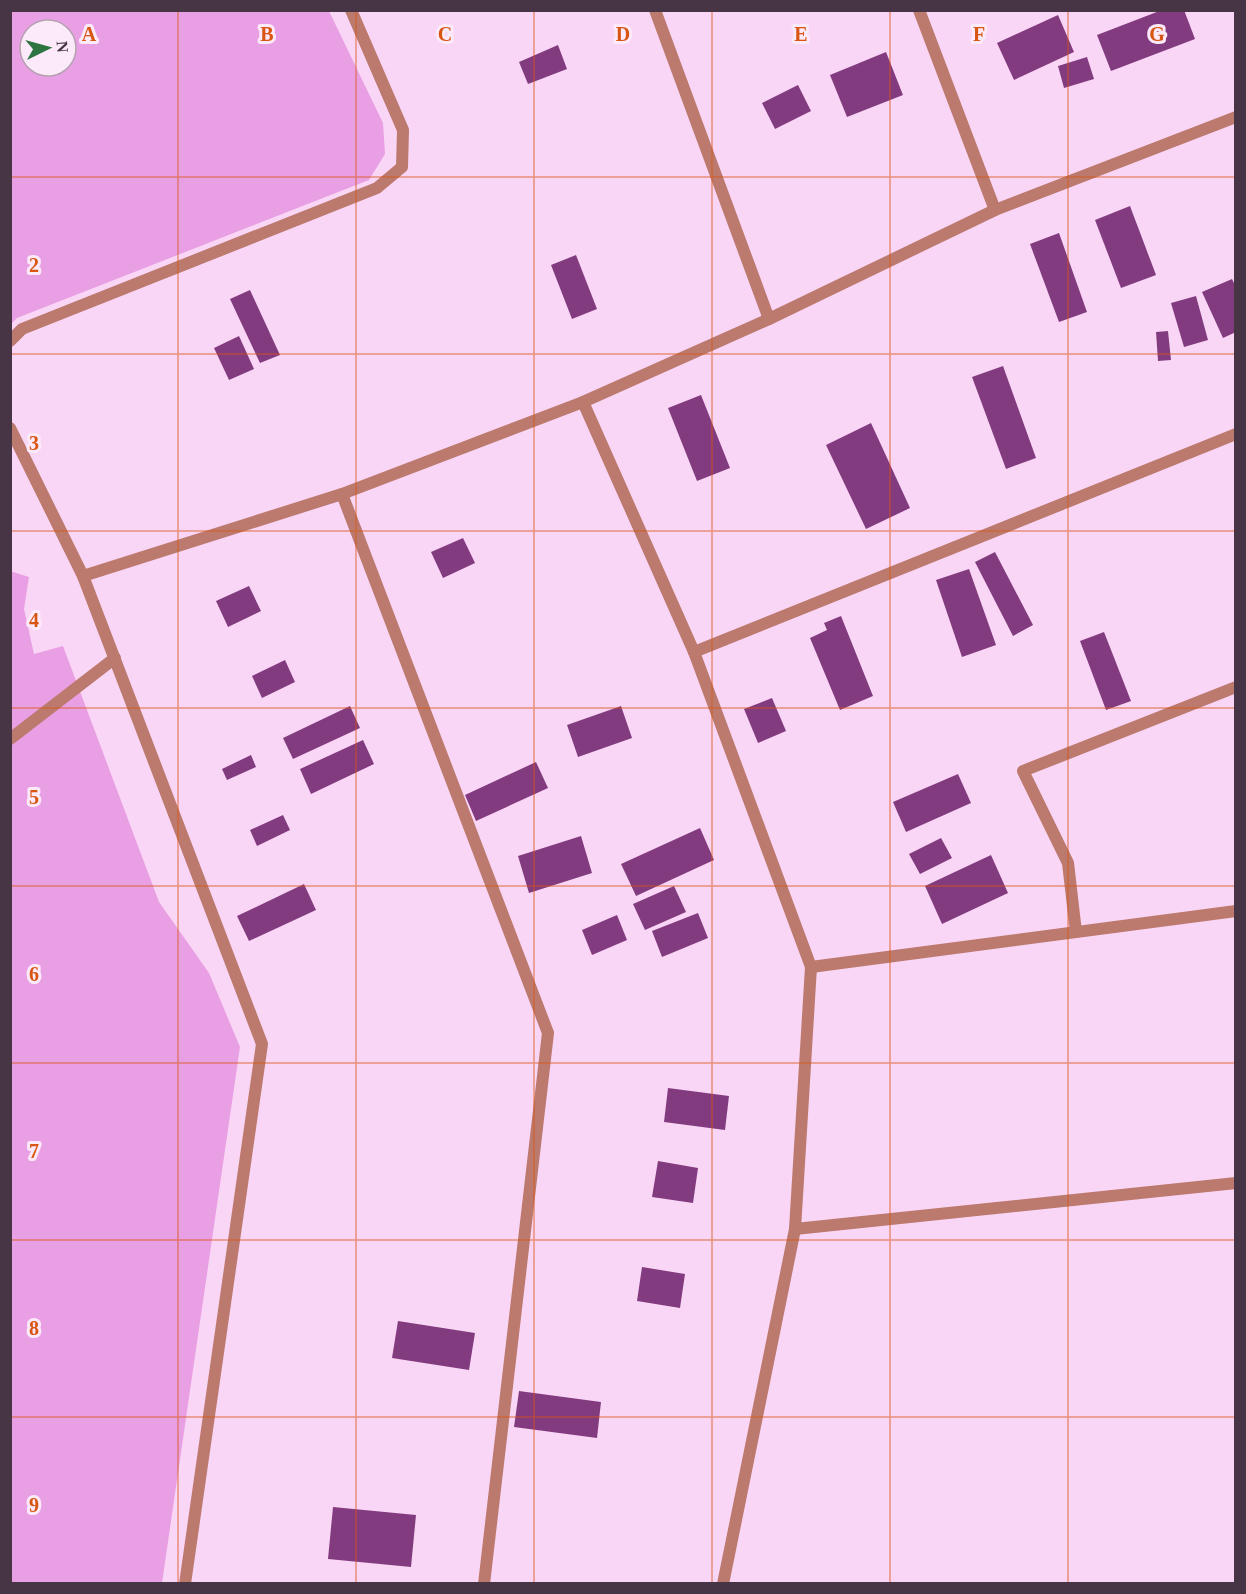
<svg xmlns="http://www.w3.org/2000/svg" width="1246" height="1594" viewBox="0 0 1246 1594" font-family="Georgia,serif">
<rect width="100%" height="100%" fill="#fad6f6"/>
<g fill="#e99fe3" fill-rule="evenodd">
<path d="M11,10L329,11L383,123L385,154L369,180L17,318L11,324ZM30,30H66V66H30Z"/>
<path d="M10,571L29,577L24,609L34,654L63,646L159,902L209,973L240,1047L162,1583H11Z"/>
</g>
<g fill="#833b7f">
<path d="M1162,10H1184L1195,39L1111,71L1097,35Z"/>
<path d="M1058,15L1074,52L1014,80L997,43Z"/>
<path d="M558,45L567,69L528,84L519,62Z"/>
<path d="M886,52L903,95L847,117L830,75Z"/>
<path d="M1087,57L1094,79L1064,88L1058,66Z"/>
<path d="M798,85L811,111L775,129L762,103Z"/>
<path d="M1130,206L1156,275L1121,288L1095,220Z"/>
<path d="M1059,233L1087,312L1059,322L1030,244Z"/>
<path d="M576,255L597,309L572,319L551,265Z"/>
<path d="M1232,279L1236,287V332L1223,338L1202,292Z"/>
<path d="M250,290L280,355L260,363L230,299Z"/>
<path d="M1196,296L1208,340L1184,347L1171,303Z"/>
<path d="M1168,331L1171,360L1158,361L1156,332Z"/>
<path d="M239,336L254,369L229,380L214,348Z"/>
<path d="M1003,366L1036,458L1006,469L972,377Z"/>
<path d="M701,395L730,468L697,481L668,408Z"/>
<path d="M871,423L910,508L866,529L826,445Z"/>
<path d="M463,538L475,563L443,578L431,552Z"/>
<path d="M995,552L1033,625L1013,636L975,562Z"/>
<path d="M969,569L996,645L962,657L936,580Z"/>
<path d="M249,586L261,611L228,627L216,601Z"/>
<path d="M841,616L873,696L840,710L810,638L827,630L824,623Z"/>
<path d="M1104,632L1131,701L1106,710L1080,641Z"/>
<path d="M285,660L295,682L262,698L252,676Z"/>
<path d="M772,698L786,731L758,743L744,709Z"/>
<path d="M350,706L360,728L293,759L283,738Z"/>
<path d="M621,706L632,738L578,757L567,725Z"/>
<path d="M363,740L374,764L311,794L300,769Z"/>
<path d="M251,755L256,767L227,780L222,769Z"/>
<path d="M536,762L548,788L476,821L465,795Z"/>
<path d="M958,774L971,803L906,832L893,802Z"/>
<path d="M283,815L290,830L257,846L250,830Z"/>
<path d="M700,828L714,860L636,896L621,864Z"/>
<path d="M581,836L592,873L529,893L518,856Z"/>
<path d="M941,838L952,858L920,874L909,854Z"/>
<path d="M991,855L1008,893L942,924L925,886Z"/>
<path d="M304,884L316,910L249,941L237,916Z"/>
<path d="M674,886L686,912L645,930L633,904Z"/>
<path d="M698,913L708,938L662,957L652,931Z"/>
<path d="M617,915L627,940L592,955L582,930Z"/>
<path d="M668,1088L729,1096L725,1130L664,1122Z"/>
<path d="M658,1161L698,1168L693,1203L652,1197Z"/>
<path d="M642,1267L685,1274L680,1308L637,1301Z"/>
<path d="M398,1321L475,1333L469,1370L392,1358Z"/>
<path d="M519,1391L601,1402L597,1438L514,1427Z"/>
<path d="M333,1507L416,1515L411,1567L328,1559Z"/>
</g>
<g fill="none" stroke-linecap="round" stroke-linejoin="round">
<g stroke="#bc796e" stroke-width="12">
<path d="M655,10L769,319"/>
<path d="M919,10L995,210"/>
<path d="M10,341L22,329L377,188L402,167L403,130L351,10"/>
<path d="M583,402L694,652L811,967L795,1229L723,1584"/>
<path d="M10,428L83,576L262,1044L185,1584"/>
<path d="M342,494L548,1033L484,1584"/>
<path d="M83,576L342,494L583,402L769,319L995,210L1236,117"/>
<path d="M694,652L1236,434"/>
<path d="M10,739L115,658"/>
<path d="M1076,932L1068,863L1023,771L1236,687"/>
<path d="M811,967L1236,911"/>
<path d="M795,1229L1236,1183"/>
</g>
</g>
<path fill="none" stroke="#d85512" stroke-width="1.5" stroke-opacity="0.55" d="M178,10V1584M356,10V1584M534,10V1584M712,10V1584M890,10V1584M1068,10V1584M10,177H1236M10,354H1236M10,531H1236M10,708H1236M10,886H1236M10,1063H1236M10,1240H1236M10,1417H1236"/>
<g font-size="20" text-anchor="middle" font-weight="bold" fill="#d85512" stroke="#fceafa" stroke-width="6" stroke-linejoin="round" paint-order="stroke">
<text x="89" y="41">A</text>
<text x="267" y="41">B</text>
<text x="445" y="41">C</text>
<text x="623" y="41">D</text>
<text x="801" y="41">E</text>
<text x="979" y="41">F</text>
<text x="1157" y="41">G</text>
<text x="34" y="272">2</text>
<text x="34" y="450">3</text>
<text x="34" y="627">4</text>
<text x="34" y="804">5</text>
<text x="34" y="981">6</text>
<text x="34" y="1158">7</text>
<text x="34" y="1335">8</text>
<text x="34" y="1512">9</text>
</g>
<rect width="1246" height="1594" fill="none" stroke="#473545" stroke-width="24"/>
<g transform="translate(48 48) rotate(85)"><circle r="28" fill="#fceafa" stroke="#b4a2b2" stroke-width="1.5"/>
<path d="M0-4.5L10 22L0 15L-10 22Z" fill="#2d7441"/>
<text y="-9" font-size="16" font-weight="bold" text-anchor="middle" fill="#473545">N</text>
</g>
</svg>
